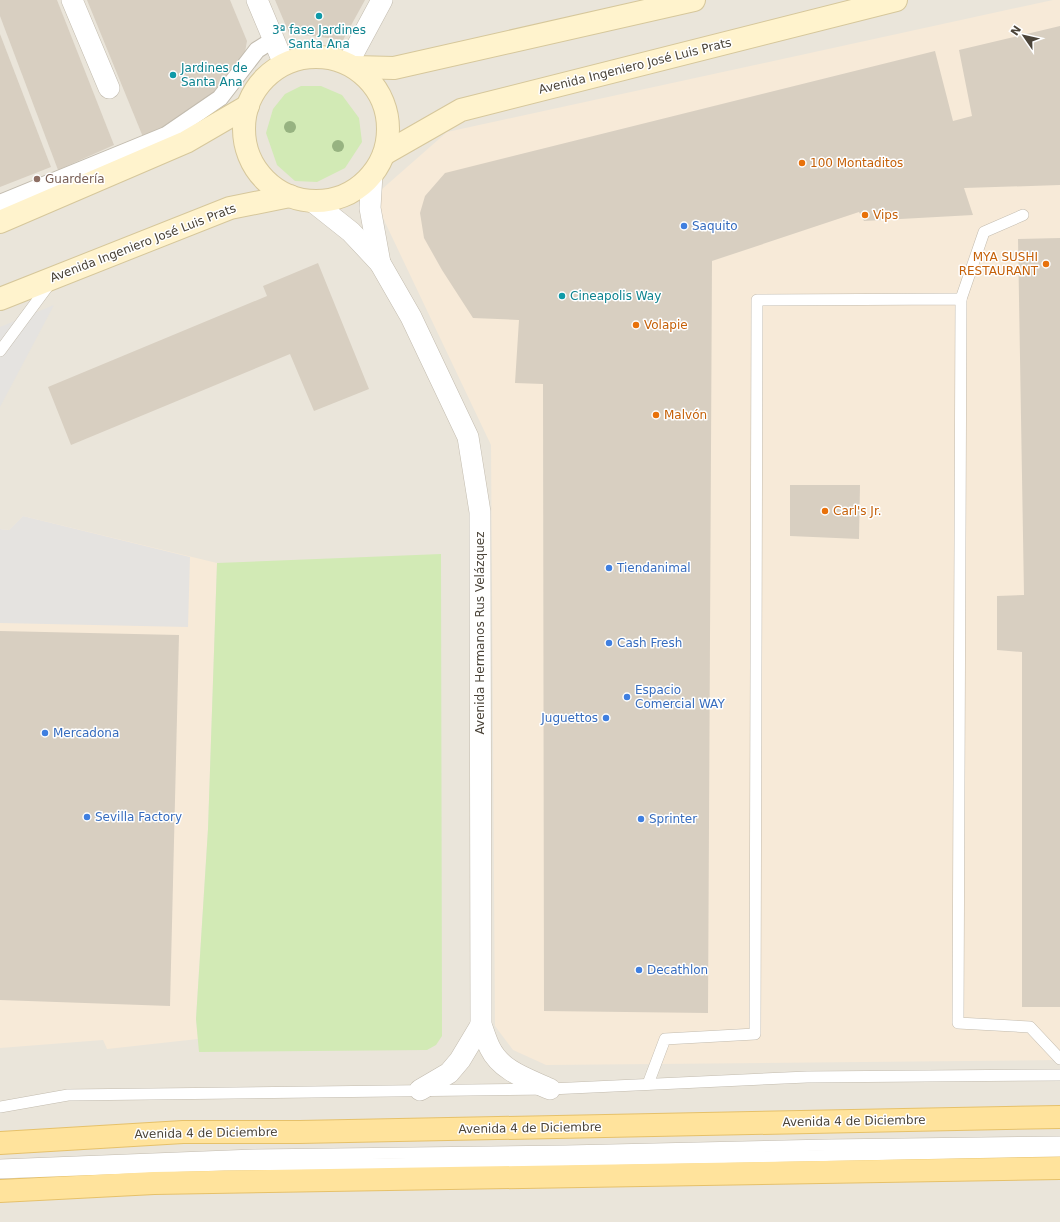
<svg xmlns="http://www.w3.org/2000/svg" width="1060" height="1222" viewBox="0 0 1060 1222" font-family="'DejaVu Sans',sans-serif">
<rect width="100%" height="100%" fill="#f6f3ec"/>
<rect fill="#eae5da" x="0" y="0" width="1060" height="1222"/>
<g fill="#f7ead8">
<path d="M1053,0H1060V1060L546,1065L513,1050L495,1026L491,445L373,197L447,132Z"/>
<path d="M23,516L217,563L208,829L196,1018L198,1039L107,1049L103,1040L0,1048V529L9,530Z"/>
</g>
<g fill="#d2eab5">
<path d="M301,86H321L342,95L359,118L362,142L345,168L317,182L295,181L277,165L266,133L273,109L285,94Z"/>
<path d="M441,554L442,1036L436,1045L427,1050L199,1052L196,1019L208,829L217,563Z"/>
</g>
<g fill="#e5e3e0">
<path d="M54,305L0,407V327Z"/>
<path d="M23,516L190,557L188,627L0,623V529L9,530Z"/>
</g>
<g fill="#d8cfc1">
<path d="M0,0H57L114,145L58,170L0,16Z"/>
<path d="M87,0H230L247,41L245,52L210,97L181,122L143,137Z"/>
<path d="M275,0H365L343,40L289,33Z"/>
<path d="M1060,26V185L964,188L973,215L864,221L859,212L712,261L708,1013L544,1011L543,384L515,383L519,320L473,318L442,270L424,238L420,213L425,196L445,173L935,51L953,121L972,116L959,50Z"/>
<path d="M0,34L51,167L0,187Z"/>
<path d="M1060,238V1007H1022V652L997,650V596L1024,595L1018,239Z"/>
<path d="M318,263L369,389L314,411L290,354L71,445L48,387L267,296L263,286Z"/>
<path d="M790,485H860L859,539L790,536Z"/>
<path d="M0,631L179,635L170,1006L0,1000Z"/>
</g>
<g fill="none" stroke-linecap="round" stroke-linejoin="round">
<g stroke="#c2bbae" stroke-width="12">
<g id="service">
<path d="M961,299L984,232L1023,215"/>
<path d="M0,351L51,282"/>
<path d="M648,1084L665,1039L755,1034L757,300L961,299L958,1023L1030,1027L1060,1059"/>
<path d="M0,1107L68,1095L550,1089L807,1077L1060,1075"/>
<path d="M0,1165L254,1155L566,1151L828,1145L1060,1142"/>
<path d="M0,1173L158,1167L224,1165L381,1164L1060,1151"/>
</g>
</g>
<g stroke="#c2bbae" stroke-width="18">
<path id="pedestrian" d="M0,203L166,135L220,98L257,50L273,40"/>
</g>
<g stroke="#c2bbae" stroke-width="22">
<g id="minor">
<path d="M72,0L109,88"/>
<path d="M257,0L284,64"/>
<path d="M348,63L382,0"/>
<path d="M372,174L370,208L380,263"/>
<path d="M312,201L351,232L380,263L411,317L468,437L480,512L481,1025C484,1032 486,1040 490,1048C501,1071 528,1079 550,1089"/>
<path d="M420,1090L449,1073L460,1060L481,1025"/>
</g>
</g>
<g stroke="#d6c79b" stroke-width="24">
<g id="secondary">
<circle cx="316" cy="129" r="72"/>
<path d="M354,67L394,68L694,0"/>
<path d="M384,154L461,110L896,0"/>
<path d="M0,222L186,142L248,106"/>
<path d="M0,299L230,208L290,196"/>
</g>
</g>
<g stroke="#e6c16a" stroke-width="24">
<g id="primary">
<path d="M0,1143L183,1132H299L1060,1117"/>
<path d="M0,1191L154,1183L1060,1168"/>
</g>
</g>
<use href="#service" stroke="#fff" stroke-width="11"/>
<use href="#pedestrian" stroke="#fff" stroke-width="16"/>
<use href="#minor" stroke="#fff" stroke-width="21"/>
<use href="#secondary" stroke="#fff3cd" stroke-width="22"/>
<use href="#primary" stroke="#ffe39c" stroke-width="22"/>
</g>
<g fill="#97b381">
<circle cx="290" cy="127" r="6"/>
<circle cx="338" cy="146" r="6"/>
</g>
<g fill="#0f9aa8" stroke="#fff" stroke-width="1.5">
<circle cx="319" cy="16" r="4"/>
<circle cx="173" cy="75" r="4"/>
<circle cx="562" cy="296" r="4"/>
</g>
<g fill="#e8710a" stroke="#fff" stroke-width="1.5">
<circle cx="802" cy="163" r="4"/>
<circle cx="865" cy="215" r="4"/>
<circle cx="1046" cy="264" r="4"/>
<circle cx="636" cy="325" r="4"/>
<circle cx="656" cy="415" r="4"/>
<circle cx="825" cy="511" r="4"/>
</g>
<circle fill="#8d6e63" stroke="#fff" stroke-width="1.5" cx="37" cy="179" r="4"/>
<g fill="#3f7fe0" stroke="#fff" stroke-width="1.5">
<circle cx="684" cy="226" r="4"/>
<circle cx="609" cy="568" r="4"/>
<circle cx="609" cy="643" r="4"/>
<circle cx="627" cy="697" r="4"/>
<circle cx="606" cy="718" r="4"/>
<circle cx="45" cy="733" r="4"/>
<circle cx="87" cy="817" r="4"/>
<circle cx="641" cy="819" r="4"/>
<circle cx="639" cy="970" r="4"/>
</g>
<g text-anchor="middle" stroke-width="3" stroke-linejoin="round" paint-order="stroke">
<g font-size="12" fill="#0d838f" stroke="#fff" text-anchor="start">
<text x="319" y="34" text-anchor="middle">3ª fase Jardines<tspan x="319" dy="14">Santa Ana</tspan></text>
<text x="181" y="72">Jardines de<tspan x="181" dy="14">Santa Ana</tspan></text>
<text x="570" y="300">Cineapolis Way</text>
</g>
<g font-size="12" fill="#4b4439" stroke="#fff">
<text transform="translate(635 66) rotate(-14)" y="4">Avenida Ingeniero José Luis Prats</text>
<text transform="translate(143 243) rotate(-21)" y="4">Avenida Ingeniero José Luis Prats</text>
<text transform="translate(480 633) rotate(-90)" y="4">Avenida Hermanos Rus Velázquez</text>
<text transform="translate(854 1121) rotate(-1)" y="4">Avenida 4 de Diciembre</text>
<text transform="translate(530 1128) rotate(-1)" y="4">Avenida 4 de Diciembre</text>
<text transform="translate(206 1133) rotate(-1)" y="4">Avenida 4 de Diciembre</text>
</g>
<g font-size="12" fill="#c56008" stroke="#fff" text-anchor="start">
<text x="810" y="167">100 Montaditos</text>
<text x="873" y="219">Vips</text>
<text x="1038" y="261" text-anchor="end">MYA SUSHI<tspan x="1038" dy="14">RESTAURANT</tspan></text>
<text x="644" y="329">Volapie</text>
<text x="664" y="419">Malvón</text>
<text x="833" y="515">Carl's Jr.</text>
</g>
<g font-size="12" fill="#785e54" stroke="#fff" text-anchor="start">
<text x="45" y="183">Guardería</text>
</g>
<g font-size="12" fill="#366cbe" stroke="#fff" text-anchor="start">
<text x="692" y="230">Saquito</text>
<text x="617" y="572">Tiendanimal</text>
<text x="617" y="647">Cash Fresh</text>
<text x="635" y="694">Espacio<tspan x="635" dy="14">Comercial WAY</tspan></text>
<text x="598" y="722" text-anchor="end">Juguettos</text>
<text x="53" y="737">Mercadona</text>
<text x="95" y="821">Sevilla Factory</text>
<text x="649" y="823">Sprinter</text>
<text x="647" y="974">Decathlon</text>
</g>
</g>
<g transform="translate(1024 36) rotate(304)" stroke="#ffffff" stroke-width="3" paint-order="stroke">
<path d="M0-3L7 15L0 10L-7 15Z" fill="#4b4439"/>
<text y="-6" font-size="11" font-weight="bold" text-anchor="middle" fill="#4b4439">N</text>
</g>
</svg>
